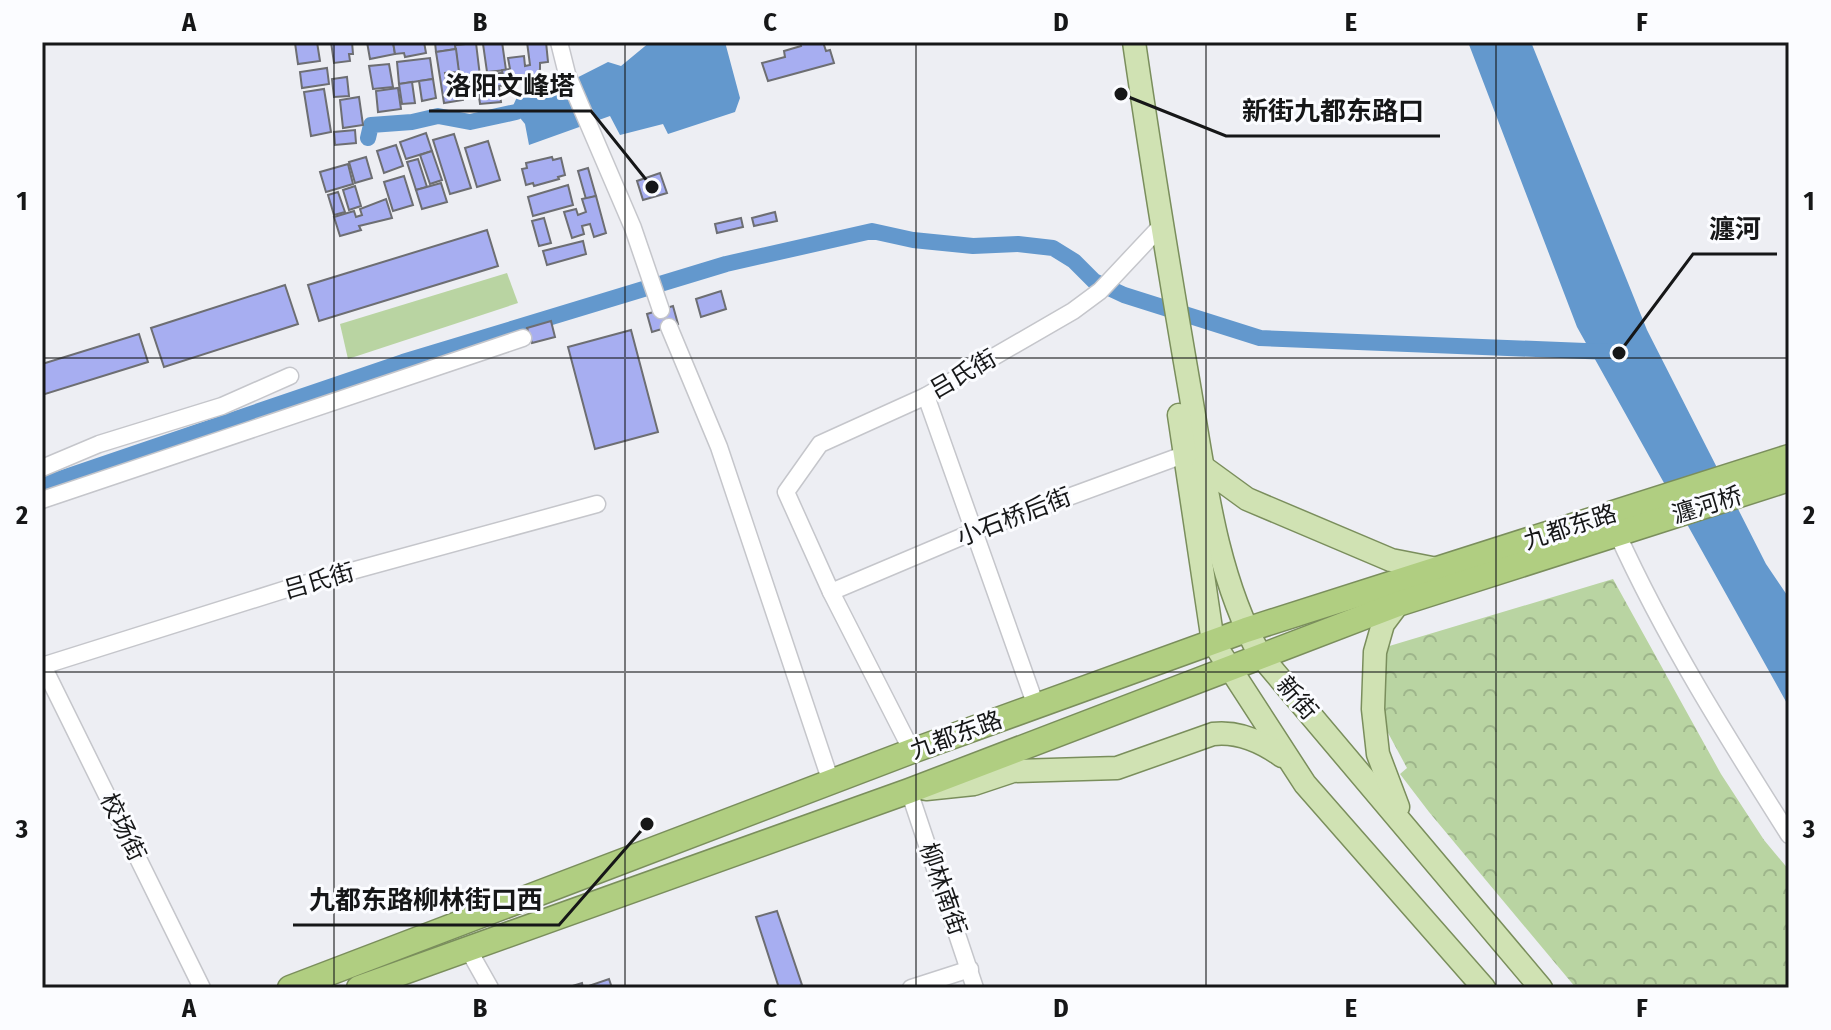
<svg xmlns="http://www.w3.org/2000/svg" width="1831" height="1030" viewBox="0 0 1831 1030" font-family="'Fira Sans Condensed','Noto Sans SC',sans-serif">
<defs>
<pattern id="park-crowns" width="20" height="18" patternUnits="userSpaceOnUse" patternTransform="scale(2)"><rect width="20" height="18" fill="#b9d4a2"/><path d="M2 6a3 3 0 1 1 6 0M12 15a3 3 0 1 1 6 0" fill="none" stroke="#9eb58b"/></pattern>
</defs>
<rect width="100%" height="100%" fill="#edeef3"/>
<path fill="#b9d4a2" d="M507,273L518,303L348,359L340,324Z"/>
<path fill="url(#park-crowns)" d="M1613,579L1721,774L1764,840L1789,870V988H1576L1429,812L1400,774L1407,768L1380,718L1386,647Z"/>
<g fill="#6398cd">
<path d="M650,42H725L740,98L735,112L668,134L663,124L620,135L610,116L529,145L525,124L512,108L517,97L537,98L608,62L621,66Z"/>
<path d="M1468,42H1531L1647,330L1766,564L1789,598V707L1577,327Z"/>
</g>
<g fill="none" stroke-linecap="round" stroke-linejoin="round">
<g stroke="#6398cd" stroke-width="16">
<path d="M368,138L371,125L412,122L438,116L470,122L516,112"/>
<path d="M42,485L403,362L726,264L872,231L913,240L973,246L1018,244L1053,248L1074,261L1094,281L1124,295L1260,338L1610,352"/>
</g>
</g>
<g fill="#a7aef1" stroke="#6d6e72" stroke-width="2">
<path d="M317,42L320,61L298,64L295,43Z"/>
<path d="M331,42H352L353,54H349L350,61L334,63Z"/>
<path d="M367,42H393L395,54L370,59Z"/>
<path d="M393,42H424L426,53L405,57L404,53L395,54Z"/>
<path d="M435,42H455L456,49L436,52Z"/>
<path d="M502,42L506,70L487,72L483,44Z"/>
<path d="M527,42H546L548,62L540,63V69L537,75L503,76L502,70L510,69L508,58L524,56L525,66L530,65Z"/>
<path d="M800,42H823L826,51L830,50L834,63L768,81L762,63L785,57L784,51L801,46Z"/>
<path d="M476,43L480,76L501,73L502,79L517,77L518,83L499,86L501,102L480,104L477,81L460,83L455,45Z"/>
<path d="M456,49L459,72L445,73L446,81L459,79L460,83L465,82L468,95L463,96V100L444,103L436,52Z"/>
<path d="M430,58L433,79L399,84L397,62Z"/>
<path d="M389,64L393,87L373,89L369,66Z"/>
<path d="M327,68L329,84L302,88L300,72Z"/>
<path d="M347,77L349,96L334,97L332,79Z"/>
<path d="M433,79L436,98L422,101L419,81Z"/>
<path d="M412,82L415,103L402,104L399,84Z"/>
<path d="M398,88L401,109L378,112L376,91Z"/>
<path d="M324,89L331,132L311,136L304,92Z"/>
<path d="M359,97L363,125L343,128L340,100Z"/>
<path d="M355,130L356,143L335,145L334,132Z"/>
<path d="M426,133L432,151L406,159L400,142Z"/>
<path d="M454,134L471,188L450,194L433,140Z"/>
<path d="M488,141L500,180L477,187L465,148Z"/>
<path d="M396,145L403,166L384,173L377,151Z"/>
<path d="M432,151L442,180L430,184L420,155Z"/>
<path d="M366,157L372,178L355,183L349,162Z"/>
<path d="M552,157L553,160L561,158L565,175L558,177L559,179L534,186L533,183L526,185L522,169L527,168L526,163Z"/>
<path d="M418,159L427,187L416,190L407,162Z"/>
<path d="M348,164L353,184L326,192L320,172Z"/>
<path d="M588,168L596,196L586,199L578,171Z"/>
<path d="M660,173L667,193L643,200L637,181Z"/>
<path d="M404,176L413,205L393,211L384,182Z"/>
<path d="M441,183L447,202L422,209L416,190Z"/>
<path d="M568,185L573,205L533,216L528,197Z"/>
<path d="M355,186L361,206L349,210L343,190Z"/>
<path d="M338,192L345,212L334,215L328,195Z"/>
<path d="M596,196L606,233L594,237L590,224L582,226L584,234L572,238L564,212L576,209L578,215L586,212L582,199Z"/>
<path d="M386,199L392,218L359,226L361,230L340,236L334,217L354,211L356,217L362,215L360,209Z"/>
<path d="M775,212L777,221L754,226L752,218Z"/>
<path d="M544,218L551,243L539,246L532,221Z"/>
<path d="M741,218L743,227L717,233L715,224Z"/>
<path d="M487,230L498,266L319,321L308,285Z"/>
<path d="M583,241L586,254L547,265L543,251Z"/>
<path d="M285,285L298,324L164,367L151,328Z"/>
<path d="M721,291L726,309L701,317L696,299Z"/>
<path d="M673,306L678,324L652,332L647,314Z"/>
<path d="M551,321L555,337L532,343L527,328Z"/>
<path d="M631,330L658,432L595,449L568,347Z"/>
<path d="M139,334L148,362L42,395V364Z"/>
<path d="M777,911L802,985L794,988H779L756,917Z"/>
<path d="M609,979L612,988H566L582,983L583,988Z"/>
</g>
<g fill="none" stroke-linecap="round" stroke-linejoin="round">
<g stroke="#c5c6cb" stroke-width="19">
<g id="minor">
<path d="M559,42L567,74L633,228L661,310"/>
<path d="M669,327L719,447L831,782"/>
<path d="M926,396L1036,706"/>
<path d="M42,468L99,444L222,406L290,376"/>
<path d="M42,500L523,338"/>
<path d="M1617,533C1665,639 1727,737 1789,835"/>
<path d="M831,592L973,532L1194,451"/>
<path d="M42,666L293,587L597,504"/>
<path d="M43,666L202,988"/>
<path d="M912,751L831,592L786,492L820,444L926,396L1073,311L1100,291L1161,226"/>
<path d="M909,791L975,988"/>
<path d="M468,949L490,988"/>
<path d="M911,988L970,969"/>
</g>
</g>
<g stroke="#7a8e5c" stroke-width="25">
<g id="major">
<path d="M1134,42C1151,159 1170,275 1190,391C1205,480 1216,576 1260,655L1541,988"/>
<path d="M1179,415L1213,642L1305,784L1484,988"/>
<path d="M1203,467L1247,499L1391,560L1437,569"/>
<path d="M926,789L974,784L1013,771L1117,768L1213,734C1238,731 1261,741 1282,756"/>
<path d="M1398,807L1378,754L1373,709L1375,652L1383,624L1398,604"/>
</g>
</g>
<g stroke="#7a8e5c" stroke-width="27">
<g id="highway">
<path d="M290,988L912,751L1246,630L1789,457"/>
<path d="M359,988L909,791L1398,604L1789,479"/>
</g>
</g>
<use href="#minor" stroke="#fff" stroke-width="16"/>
<use href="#major" stroke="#d0e2b3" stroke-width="22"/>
<use href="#highway" stroke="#b0ce81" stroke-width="24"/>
</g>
<path fill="none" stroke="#161718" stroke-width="2" stroke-opacity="0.55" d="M334,42V988M625,42V988M916,42V988M1206,42V988M1496,42V988M42,358H1789M42,672H1789"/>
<g text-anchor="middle" stroke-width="6" stroke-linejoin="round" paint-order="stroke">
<g font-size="24" fill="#161718" stroke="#fbfcff">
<text transform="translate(963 374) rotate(-30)" y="8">吕氏街</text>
<text transform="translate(1707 505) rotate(-17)" y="8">瀍河桥</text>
<text transform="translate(1014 517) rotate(-21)" y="8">小石桥后街</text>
<text transform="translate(1570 527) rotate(-18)" y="8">九都东路</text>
<text transform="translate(319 581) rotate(-16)" y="8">吕氏街</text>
<text transform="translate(1297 698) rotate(49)" y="8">新街</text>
<text transform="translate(956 735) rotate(-20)" y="8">九都东路</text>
<text transform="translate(123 827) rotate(64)" y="8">校场街</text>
<text transform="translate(943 889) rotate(71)" y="8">柳林南街</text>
</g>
</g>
<path fill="none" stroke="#161718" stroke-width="3" d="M652 187L591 111H429M1121 94L1226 136H1440M1619 353L1693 254H1777M647 824L559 925H293"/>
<g fill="#161718" stroke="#fbfcff" stroke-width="3">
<circle cx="652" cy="187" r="8"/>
<circle cx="1121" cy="94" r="8"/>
<circle cx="1619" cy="353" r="8"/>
<circle cx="647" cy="824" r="8"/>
</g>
<g font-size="26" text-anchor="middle" font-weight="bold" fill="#161718" stroke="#fbfcff" stroke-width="6" stroke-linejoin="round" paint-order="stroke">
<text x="510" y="95">洛阳文峰塔</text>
<text x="1333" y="120">新街九都东路口</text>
<text x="1735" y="238">瀍河</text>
<text x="426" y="909">九都东路柳林街口西</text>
</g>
<rect width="1831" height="1030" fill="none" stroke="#fbfcff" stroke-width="88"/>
<rect x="44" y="44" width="1743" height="942" fill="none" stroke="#161718" stroke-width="3"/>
<g font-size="26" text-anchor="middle" font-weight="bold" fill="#161718">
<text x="189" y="31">A</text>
<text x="480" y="31">B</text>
<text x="770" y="31">C</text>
<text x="1061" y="31">D</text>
<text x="1351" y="31">E</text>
<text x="1642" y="31">F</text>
<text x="22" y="210">1</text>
<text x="1809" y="210">1</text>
<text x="22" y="524">2</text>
<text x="1809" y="524">2</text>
<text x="22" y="838">3</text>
<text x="1809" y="838">3</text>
<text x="189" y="1017">A</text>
<text x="480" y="1017">B</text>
<text x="770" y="1017">C</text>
<text x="1061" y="1017">D</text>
<text x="1351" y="1017">E</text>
<text x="1642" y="1017">F</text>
</g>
</svg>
